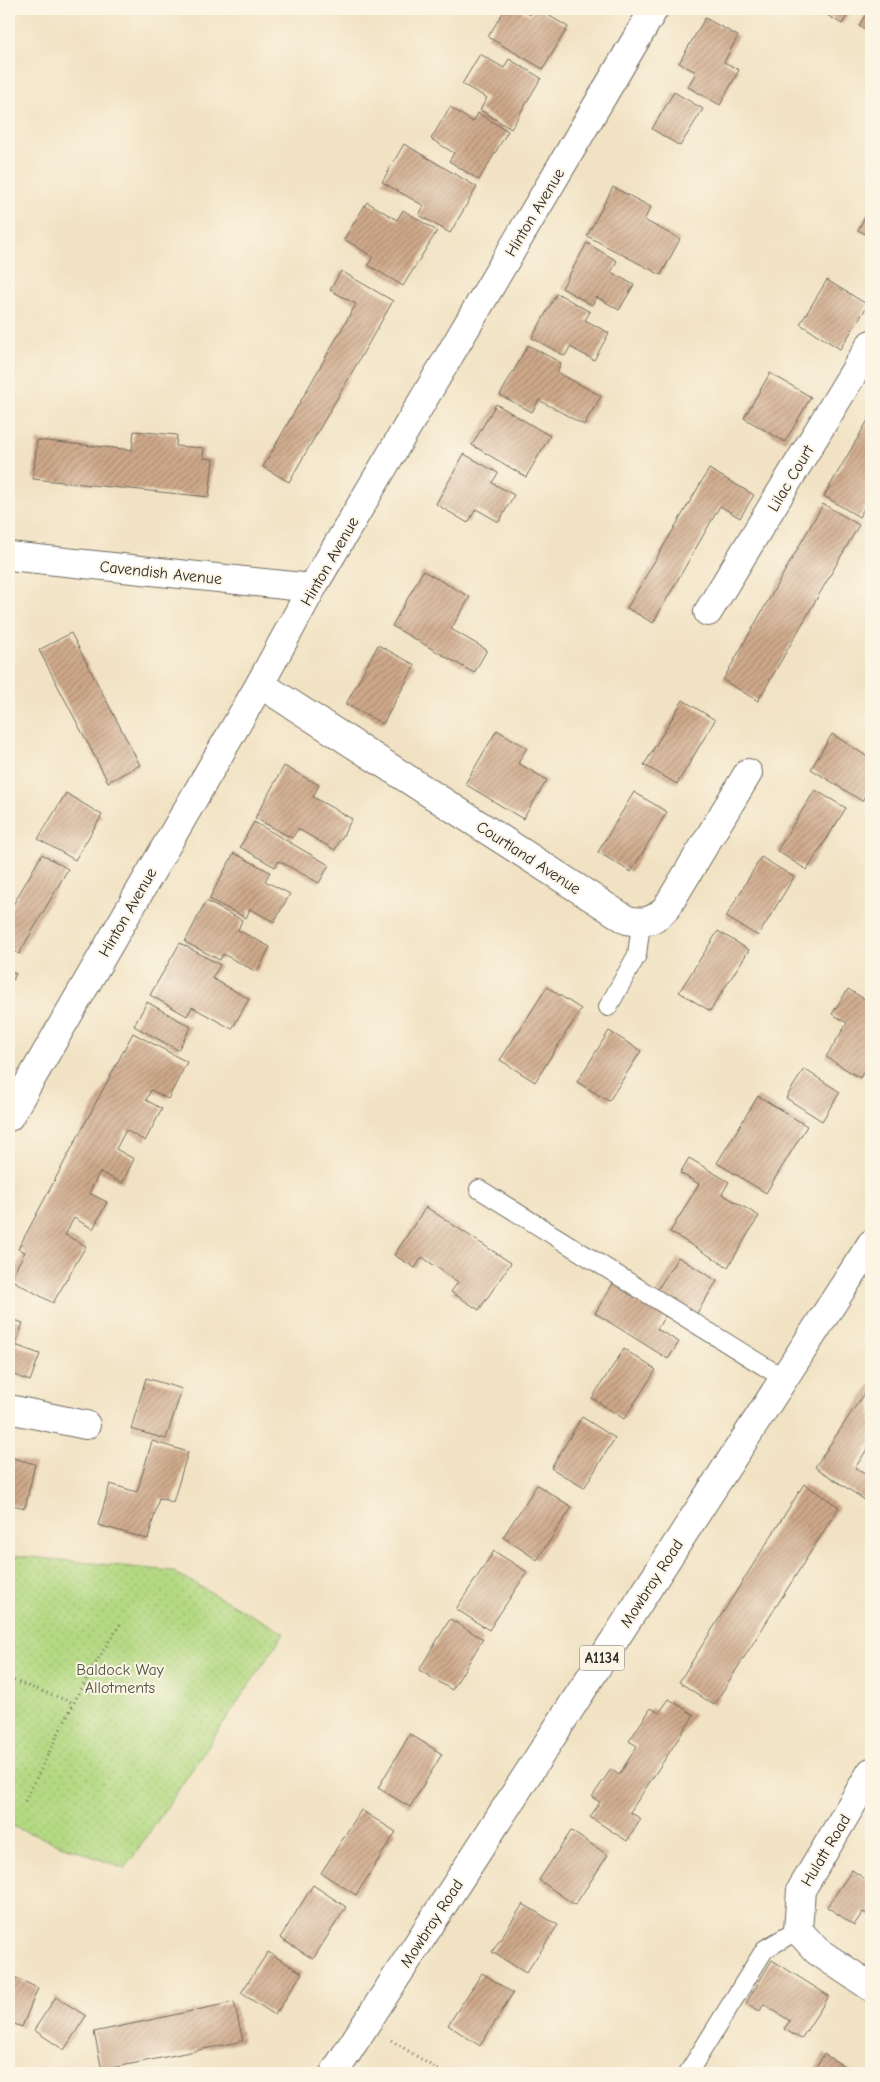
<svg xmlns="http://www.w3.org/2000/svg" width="880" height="2082" viewBox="0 0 880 2082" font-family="'Comic Neue',sans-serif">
<defs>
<pattern id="garden-dots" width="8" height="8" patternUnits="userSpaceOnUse" patternTransform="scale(1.25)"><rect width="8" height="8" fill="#b4d983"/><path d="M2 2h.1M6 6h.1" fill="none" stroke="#9bba71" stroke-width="1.8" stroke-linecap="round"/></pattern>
<pattern id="building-hatch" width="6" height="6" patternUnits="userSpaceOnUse" patternTransform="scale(1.25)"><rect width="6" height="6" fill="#cfa98a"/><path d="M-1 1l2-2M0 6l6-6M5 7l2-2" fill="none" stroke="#a88a71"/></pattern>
</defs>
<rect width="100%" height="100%" fill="#fcf5e5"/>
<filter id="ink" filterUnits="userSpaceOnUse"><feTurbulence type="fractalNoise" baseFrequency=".02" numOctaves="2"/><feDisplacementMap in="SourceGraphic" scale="10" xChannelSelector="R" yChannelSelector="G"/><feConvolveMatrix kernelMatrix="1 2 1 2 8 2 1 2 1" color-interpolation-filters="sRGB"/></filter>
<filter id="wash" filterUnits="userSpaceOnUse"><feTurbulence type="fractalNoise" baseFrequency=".0096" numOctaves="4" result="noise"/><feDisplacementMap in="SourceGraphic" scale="20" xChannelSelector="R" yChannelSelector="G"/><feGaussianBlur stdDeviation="1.12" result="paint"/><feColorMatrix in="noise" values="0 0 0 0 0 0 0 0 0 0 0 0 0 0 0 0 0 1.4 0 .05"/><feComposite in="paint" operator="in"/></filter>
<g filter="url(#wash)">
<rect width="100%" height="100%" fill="#f1e2c3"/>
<path fill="url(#garden-dots)" stroke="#708257" d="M9,1555L172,1571L284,1633L125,1869L9,1825Z"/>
<g id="blocks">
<g fill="url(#building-hatch)">
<path d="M505,9H519L530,15L534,9H538L568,27L543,69L488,37Z"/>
<path d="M817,9H851L842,24Z"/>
<path d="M869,9H871V32L859,26Z"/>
<path d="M705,18L738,36L724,62L739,70L720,105L688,87L696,72L679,63Z"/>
<path d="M480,54L504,68L509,59L541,78L511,129L480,110L487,98L462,84Z"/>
<path d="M674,92L703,109L680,146L652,129Z"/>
<path d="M450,107L473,122L478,113L508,131L479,180L449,161L454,153L431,139Z"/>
<path d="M404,144L477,187L450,233L419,215L424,206L382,182Z"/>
<path d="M613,187L651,207L644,220L680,239L661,275L587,236Z"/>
<path d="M367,202L397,220L403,210L437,231L403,286L368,265L373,257L344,239Z"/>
<path d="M871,206V237L858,230Z"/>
<path d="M587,243L617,261L611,272L634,285L619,310L597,297L592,305L562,288Z"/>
<path d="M341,271L393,301L289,482L263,467L356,304L330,290Z"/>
<path d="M827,280L868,305L840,349L800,324Z"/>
<path d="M557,293L590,312L585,320L609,333L594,360L570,347L565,356L532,338Z"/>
<path d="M528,345L561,363L557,372L601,396L584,425L539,400L532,412L500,395Z"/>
<path d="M770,373L811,397L785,442L744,418Z"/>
<path d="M496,404L550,436L526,477L472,445Z"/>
<path d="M871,415V497L859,517L824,496Z"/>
<path d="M134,431L177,435L176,446L204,448L203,458L213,459L209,497L33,479L37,440L132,450Z"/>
<path d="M464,454L498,473L492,483L514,495L499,522L476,509L468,523L436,504Z"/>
<path d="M709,469L754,495L740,518L720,506L653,623L627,608Z"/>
<path d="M823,504L859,525L758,701L723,680Z"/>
<path d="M423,571L470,597L451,629L487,650L474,673L392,626Z"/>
<path d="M71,633L140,765L108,782L39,650Z"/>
<path d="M378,645L415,665L383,724L346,704Z"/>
<path d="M683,700L715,720L677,784L644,765Z"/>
<path d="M497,730L527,748L518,763L547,780L523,819L465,784Z"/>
<path d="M832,734L871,759V786L862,801L811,769Z"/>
<path d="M284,766L319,785L313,797L352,819L335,850L298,829L292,838L255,818Z"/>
<path d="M815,790L846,808L807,870L777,851Z"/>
<path d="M634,792L667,812L631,872L598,852Z"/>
<path d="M66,793L102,815L75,860L38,839Z"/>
<path d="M254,822L329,865L319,883L279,861L275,867L240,847Z"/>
<path d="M234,853L270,872L265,881L290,894L274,922L250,909L246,918L209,899Z"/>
<path d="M42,854L68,869L19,954L9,948V912Z"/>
<path d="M761,857L794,877L758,936L726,917Z"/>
<path d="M206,901L242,920L238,930L270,947L257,972L223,954L220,960L185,942Z"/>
<path d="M718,931L749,950L710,1011L679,992Z"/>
<path d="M180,943L220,965L212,978L249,999L232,1029L192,1007L187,1016L150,995Z"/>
<path d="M9,970L16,974L9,987Z"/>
<path d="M547,987L581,1009L535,1082L500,1060Z"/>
<path d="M848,989L871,1003V1059L860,1078L826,1057L847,1023L832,1014Z"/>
<path d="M147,1002L191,1027L178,1050L134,1026Z"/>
<path d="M609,1031L641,1051L609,1101L577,1082Z"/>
<path d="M133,1033L187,1062L168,1099L151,1090L146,1100L162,1109L145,1141L126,1130L116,1149L134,1159L122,1183L100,1172L89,1193L107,1202L93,1229L74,1218L65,1235L86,1246L53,1303L10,1279L25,1252L18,1249Z"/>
<path d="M804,1069L840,1092L822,1121L786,1098Z"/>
<path d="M758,1096L807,1126L766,1193L717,1163Z"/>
<path d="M689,1158L729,1182L722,1194L759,1216L728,1267L670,1232L699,1184L680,1173Z"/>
<path d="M426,1207L511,1263L479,1310L451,1292L458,1282L422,1257L415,1268L394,1255Z"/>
<path d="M678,1257L717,1281L695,1316L656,1292Z"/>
<path d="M616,1279L668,1311L657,1329L679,1342L668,1359L595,1313Z"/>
<path d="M9,1318L23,1323L15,1345L40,1354L30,1381L9,1373Z"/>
<path d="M624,1349L656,1370L624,1419L592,1398Z"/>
<path d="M146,1378L182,1389L166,1439L131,1429Z"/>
<path d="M871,1383V1443L855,1468L871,1478V1504L815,1467Z"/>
<path d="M582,1417L615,1438L584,1488L551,1468Z"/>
<path d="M152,1441L188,1452L173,1502L159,1498L148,1539L98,1525L110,1484L137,1492Z"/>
<path d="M9,1457L35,1464L25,1508L9,1504Z"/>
<path d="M804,1484L839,1507L714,1705L679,1682Z"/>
<path d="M537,1485L572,1507L537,1560L503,1537Z"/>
<path d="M494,1551L527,1572L489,1630L456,1609Z"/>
<path d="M450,1619L483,1639L452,1690L419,1670Z"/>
<path d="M669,1699L694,1715L630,1812L641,1819L627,1841L590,1817L600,1802L592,1797L611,1769L619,1775L637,1746L629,1741L651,1708L659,1713Z"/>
<path d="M410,1734L442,1754L410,1807L378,1788Z"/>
<path d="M361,1810L396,1832L356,1895L321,1873Z"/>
<path d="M571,1831L608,1855L575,1905L539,1880Z"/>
<path d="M852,1870L871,1883V1917L863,1912L854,1925L827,1907Z"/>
<path d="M313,1885L346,1907L313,1959L280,1938Z"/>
<path d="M523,1904L558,1925L526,1973L492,1952Z"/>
<path d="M268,1952L302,1973L275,2015L241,1993Z"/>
<path d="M772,1960L829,1996L801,2039L784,2029L790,2021L764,2004L760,2011L746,2003Z"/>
<path d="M482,1973L513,1993L480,2046L448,2025Z"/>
<path d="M9,1975L38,1988L22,2027L9,2022Z"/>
<path d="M56,1997L86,2016L64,2050L34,2030Z"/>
<path d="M234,2002L243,2041L102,2070L94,2032Z"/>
<path d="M824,2054L855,2073H812Z"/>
</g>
</g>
</g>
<g filter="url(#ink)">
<use href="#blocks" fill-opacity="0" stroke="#706b60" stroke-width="1"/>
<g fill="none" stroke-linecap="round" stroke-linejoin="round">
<g stroke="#706b60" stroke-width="20">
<g id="lane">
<path d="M608,1007L637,955L641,923"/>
<path d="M479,1189L783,1378"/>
<path d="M688,2073L765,1949L798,1930"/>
</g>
</g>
<g stroke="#706b60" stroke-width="30">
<g id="street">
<path d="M9,556L312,588"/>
<path d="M708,612L871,344"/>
<path d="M260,684L627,920C645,924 655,921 667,907L748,773"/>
<path d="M9,1117L260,684L312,588L654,9"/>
<path d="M9,1409L86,1425"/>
<path d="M871,1772L801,1890L798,1930L817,1951L871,1987"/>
</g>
</g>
<g stroke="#706b60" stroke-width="30">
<path id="primary" d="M334,2073L871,1244"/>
</g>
<g stroke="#706b60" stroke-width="3" stroke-dasharray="1 4" stroke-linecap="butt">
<path d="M9,1679L74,1703"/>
<path d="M25,1801C55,1741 83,1679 121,1623"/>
<path d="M391,2040L443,2073"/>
</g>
<use href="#lane" stroke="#fff" stroke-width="18"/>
<use href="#street" stroke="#fff" stroke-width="28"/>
<use href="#primary" stroke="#fff" stroke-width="28"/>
</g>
</g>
<g text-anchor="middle" stroke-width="4" stroke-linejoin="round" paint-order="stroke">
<rect fill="#fcf5e5" stroke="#6a6863" stroke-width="1" x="579.5" y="1645.5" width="45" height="25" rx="4"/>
<g font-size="15" font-weight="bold" fill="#2b2b2b">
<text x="602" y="1663">A1134</text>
</g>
<g font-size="16" fill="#2b2b2b" stroke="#fcf5e5">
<text transform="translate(534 212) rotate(-59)" y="6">Hinton Avenue</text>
<text transform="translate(790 478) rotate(-59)" y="6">Lilac Court</text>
<text transform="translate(329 561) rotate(-60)" y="6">Hinton Avenue</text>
<text transform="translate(161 572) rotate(6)" y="6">Cavendish Avenue</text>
<text transform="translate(529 857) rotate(33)" y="6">Courtland Avenue</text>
<text transform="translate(127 912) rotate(-60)" y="6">Hinton Avenue</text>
<text transform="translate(651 1583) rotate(-57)" y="6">Mowbray Road</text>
<text transform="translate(825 1850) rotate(-59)" y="6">Hulatt Road</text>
<text transform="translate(431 1923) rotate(-57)" y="6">Mowbray Road</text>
</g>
<g font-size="16" fill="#4d5641" stroke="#fcf5e5">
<text x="120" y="1675">Baldock Way<tspan x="120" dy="18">Allotments</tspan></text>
</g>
</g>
<rect width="880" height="2082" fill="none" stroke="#fcf5e5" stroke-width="30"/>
</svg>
